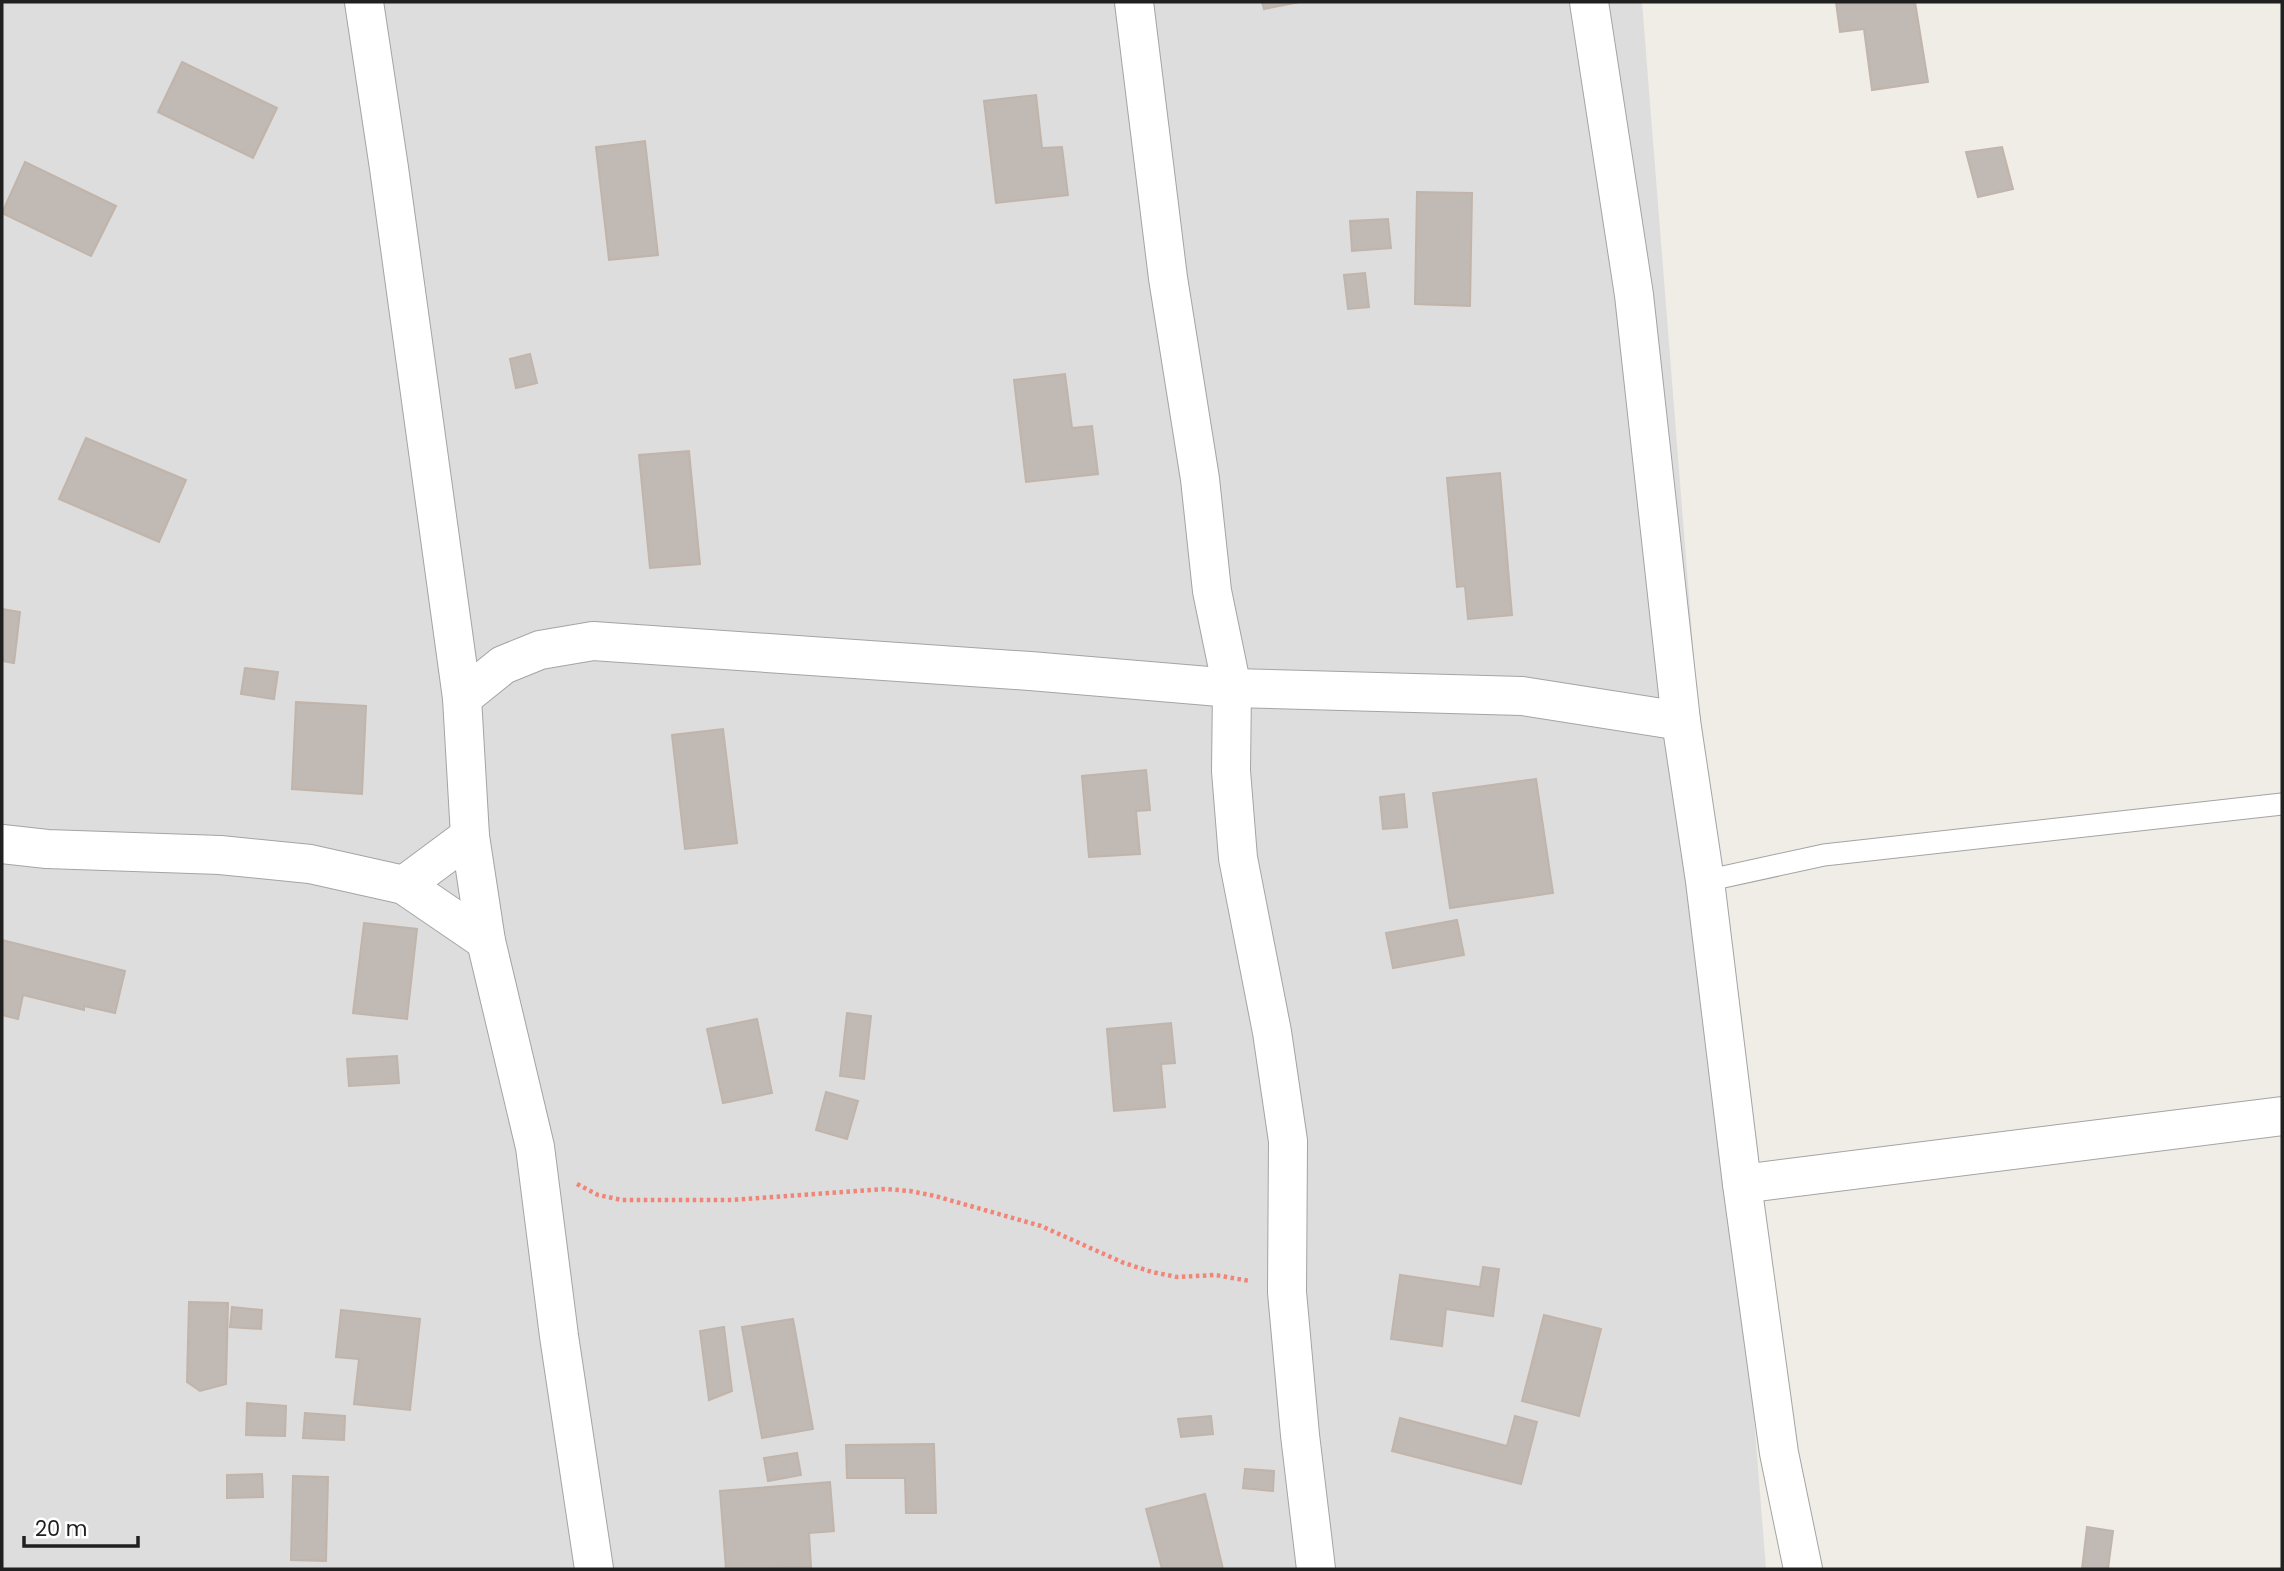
<svg xmlns="http://www.w3.org/2000/svg" width="2284" height="1571" viewBox="0 0 2284 1571" font-family="Poppins,sans-serif">
<rect width="100%" height="100%" fill="#f0ede7"/>
<path fill="#dedddd" d="M2,2H1642L1766,1569H2Z"/>
<g fill="#c0b9b4" stroke="#c1b4aa" stroke-width="2">
<path d="M1262,2H1300L1264,9Z"/>
<path d="M1836,2H1915L1928,82L1872,90L1864,29L1840,32Z"/>
<path d="M182,62L277,108L253,158L158,112Z"/>
<path d="M1036,95L1042,148L1062,147L1068,195L996,203L984,101Z"/>
<path d="M645,141L658,255L609,260L596,147Z"/>
<path d="M2002,147L2013,189L1978,197L1966,152Z"/>
<path d="M25,162L116,206L91,256L2,213Z"/>
<path d="M1417,192L1472,193L1470,306L1415,304Z"/>
<path d="M1388,219L1391,248L1352,251L1350,221Z"/>
<path d="M1365,273L1369,307L1348,309L1344,275Z"/>
<path d="M530,354L537,383L516,388L510,359Z"/>
<path d="M1065,374L1072,428L1092,426L1098,474L1026,482L1014,380Z"/>
<path d="M86,438L186,480L159,542L59,499Z"/>
<path d="M689,451L700,564L650,568L639,455Z"/>
<path d="M1500,473L1512,615L1468,619L1465,586L1457,587L1447,478Z"/>
<path d="M2,609L20,612L14,663L2,661Z"/>
<path d="M245,668L278,672L274,699L241,694Z"/>
<path d="M296,702L366,706L362,794L292,789Z"/>
<path d="M723,729L737,843L685,849L672,735Z"/>
<path d="M1146,770L1150,810L1136,811L1140,854L1089,857L1082,776Z"/>
<path d="M1536,779L1553,893L1450,908L1433,793Z"/>
<path d="M1404,794L1407,827L1383,829L1380,797Z"/>
<path d="M1457,920L1464,955L1393,968L1386,933Z"/>
<path d="M364,923L417,929L407,1019L353,1013Z"/>
<path d="M2,940L125,971L115,1013L84,1006V1010L23,995L18,1019L2,1015Z"/>
<path d="M847,1013L871,1016L864,1079L840,1076Z"/>
<path d="M757,1019L772,1093L723,1103L707,1029Z"/>
<path d="M1171,1023L1175,1063L1161,1064L1165,1107L1114,1111L1107,1029Z"/>
<path d="M397,1056L399,1083L349,1086L347,1059Z"/>
<path d="M826,1092L858,1101L847,1139L816,1130Z"/>
<path d="M1483,1267L1499,1269L1493,1316L1446,1309L1442,1346L1391,1339L1400,1275L1480,1287Z"/>
<path d="M189,1302L228,1303L226,1384L200,1391L187,1382Z"/>
<path d="M232,1307L262,1310L261,1329L230,1327Z"/>
<path d="M341,1310L420,1319L410,1410L354,1404L359,1359L336,1357Z"/>
<path d="M1544,1315L1601,1329L1579,1416L1522,1401Z"/>
<path d="M793,1319L813,1429L762,1438L742,1327Z"/>
<path d="M724,1327L732,1391L709,1400L700,1331Z"/>
<path d="M247,1403L286,1406L285,1436L246,1435Z"/>
<path d="M305,1413L345,1416L344,1440L303,1438Z"/>
<path d="M1211,1416L1213,1434L1181,1437L1178,1419Z"/>
<path d="M1515,1416L1537,1422L1521,1484L1392,1451L1400,1418L1507,1446Z"/>
<path d="M934,1444L936,1513H906L905,1478H847L846,1445Z"/>
<path d="M797,1453L801,1475L768,1481L764,1458Z"/>
<path d="M1245,1469L1274,1471L1273,1491L1243,1488Z"/>
<path d="M262,1474L263,1497L227,1498V1475Z"/>
<path d="M293,1476L328,1477L326,1561L291,1560Z"/>
<path d="M830,1482L834,1531L809,1533L811,1567L726,1569L720,1491Z"/>
<path d="M1205,1494L1223,1569H1162L1146,1509Z"/>
<path d="M2087,1527L2113,1531L2108,1569H2082Z"/>
</g>
<g fill="none" stroke-linecap="round" stroke-linejoin="round">
<g stroke="#a4a4a4" stroke-width="23">
<path id="service" d="M1705,881L1824,855L2282,804"/>
</g>
<g stroke="#a4a4a4" stroke-width="40">
<g id="minor">
<path d="M364,2L389,168L462,698L470,836L486,941L535,1147L559,1336L594,1569"/>
<path d="M1134,2L1168,278L1200,479L1212,591L1232,688L1231,771L1238,858L1272,1032L1288,1141L1287,1292L1300,1435L1316,1569"/>
<path d="M1589,2L1634,295L1681,721L1705,881L1742,1184L1779,1453L1803,1569"/>
<path d="M462,698L503,665L540,650L593,641L1030,671L1232,688L1522,696L1681,721"/>
<path d="M2,844L47,849L220,855L310,864L404,885L486,941"/>
<path d="M404,885L470,836"/>
<path d="M1742,1184L2282,1116"/>
</g>
</g>
<path stroke="#f18577" stroke-width="4.5" stroke-dasharray="3.5 3.5" stroke-linecap="butt" d="M577,1184L598,1195L622,1200H732L885,1189L910,1191L935,1196L1041,1226L1124,1263L1152,1272L1177,1277L1215,1275L1250,1281"/>
<use href="#service" stroke="#fff" stroke-width="21"/>
<use href="#minor" stroke="#fff" stroke-width="38"/>
</g>
<rect width="2284" height="1571" fill="none" stroke="#202020" stroke-width="7"/>
<path d="M24 1536v10h114v-10" fill="none" stroke="#202020" stroke-width="3.5"/>
<text x="35" y="1536" font-size="21" fill="#202020" stroke="#ffffff" stroke-width="5" paint-order="stroke">20 m</text>
</svg>
